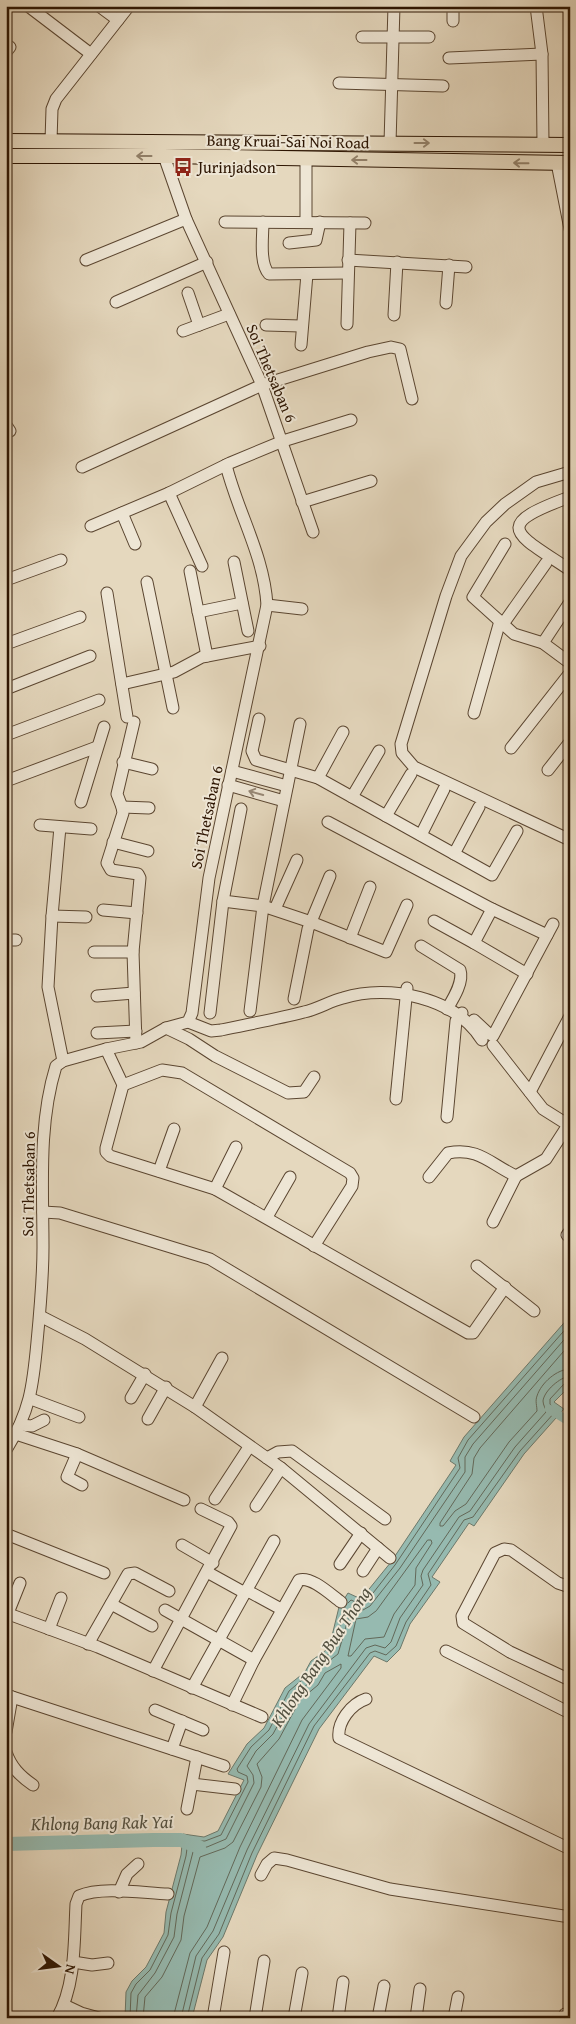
<svg xmlns="http://www.w3.org/2000/svg" width="576" height="2024" viewBox="0 0 576 2024" font-family="'Gentium Book Plus',serif">
<rect width="100%" height="100%" fill="#e5d8be"/>
<filter id="stains"><feTurbulence type="fractalNoise" baseFrequency=".004" numOctaves="4"/><feColorMatrix values="0 0 0 0 .2 0 0 0 0 .09 0 0 0 0 .02 0 0 0 .5 -.17"/></filter>
<radialGradient id="worn" r=".72"><stop offset=".6" stop-color="#630" stop-opacity="0"/><stop offset="1" stop-color="#630" stop-opacity=".3"/></radialGradient>
<path fill="#96bab0" stroke="#6c786a" d="M570,1316V1386L554,1402L564,1409L524,1454L474,1526L469,1523L432,1577L440,1582L410,1624L400,1649L387,1662L374,1656L319,1729L257,1855L223,1937L207,1960L192,2018H125L126,1992L132,1981L146,1967L164,1933L166,1912L181,1855L183,1834L204,1837L218,1831L244,1780L228,1774L247,1744L264,1728L285,1688L305,1672L311,1661L329,1648L339,1607L348,1593L361,1599L391,1562L456,1465L450,1461L464,1437Z"/>
<g fill="none" stroke-linecap="round" stroke-linejoin="round">
<g stroke="#626859" stroke-width="1">
<path d="M570,1344L480,1448L474,1458L472,1474L440,1523V1526H443L455,1511L466,1504L509,1442L537,1411C537,1406 535,1401 537,1396C541,1383 557,1369 570,1369"/>
<path d="M428,1540H431L432,1543L416,1568L415,1585L394,1614L384,1637L365,1639L351,1656H348L356,1619L368,1617L376,1611Z"/>
<path d="M348,1603L351,1600L360,1604L366,1602L395,1565L460,1468L458,1458L468,1440L570,1324"/>
<path d="M130,2018L131,1993L136,1984L150,1970L168,1935L171,1913L186,1856L188,1841H205L221,1835L248,1782L247,1776L238,1772L237,1769L251,1747L269,1730L289,1691L308,1675L315,1664L333,1651L345,1607"/>
<path d="M136,2018L138,1995L155,1973L174,1937L177,1914L194,1848L207,1847L226,1839L254,1783L253,1775L247,1766L256,1751L273,1734L294,1695L313,1680L320,1668L338,1654L351,1609L363,1610L370,1606L400,1568L465,1472V1457L473,1444L570,1333"/>
<path d="M143,2018L145,1997L162,1977L181,1940L184,1916L200,1857L225,1848L233,1842L261,1787L262,1777L257,1764L279,1739L300,1700L318,1685L325,1673L341,1664V1668L302,1720L240,1847L207,1927L190,1953L173,2018"/>
<path d="M181,2018L196,1956L213,1931L247,1850L309,1724L366,1648L375,1645L385,1648L391,1642L400,1618L423,1585L421,1576L423,1570L459,1517L470,1511L515,1447L546,1412C546,1409 543,1405 543,1401C544,1391 560,1377 570,1376"/>
<path d="M187,2018L202,1958L219,1934L252,1853L314,1726L370,1653L375,1651L386,1655L396,1646L406,1622L431,1585L428,1574L464,1520L473,1517L520,1451L555,1412L550,1404V1399L564,1384L570,1382"/>
</g>
<path stroke="#96bab0" stroke-width="9" d="M549,1409L570,1422"/>
<path stroke="#96bab0" stroke-width="14" d="M6,1844L153,1840H181L199,1847"/>
<g stroke="#5b4631" stroke-width="13">
<g id="minor">
<path d="M28,6L91,54"/>
<path d="M99,6L118,20"/>
<path d="M453,6V21"/>
<path d="M536,6L542,54L543,144"/>
<path d="M362,37H429"/>
<path d="M6,52L10,47"/>
<path d="M449,58L542,54"/>
<path d="M339,83L443,86"/>
<path d="M51,141L52,109L56,99L129,6"/>
<path d="M390,143L394,6"/>
<path d="M164,156L186,219L262,385L313,532"/>
<path d="M557,163L570,229"/>
<path d="M225,222L365,223"/>
<path d="M263,222C263,236 259,263 269,274L348,273"/>
<path d="M306,222V160"/>
<path d="M289,243L316,240L320,222"/>
<path d="M86,260L186,219"/>
<path d="M348,260L466,267"/>
<path d="M188,293L199,325"/>
<path d="M116,302L207,262"/>
<path d="M446,303L449,265"/>
<path d="M394,315L397,262"/>
<path d="M347,324L350,223"/>
<path d="M266,325L301,326"/>
<path d="M183,331L229,314"/>
<path d="M301,345L307,274"/>
<path d="M6,425L10,431"/>
<path d="M82,467L262,385L368,352L391,347L400,349L412,399"/>
<path d="M570,472L536,482L505,504L486,522L461,556L446,596L401,744L402,753L414,767L570,840"/>
<path d="M169,493L202,566"/>
<path d="M570,497C490,526 515,533 570,570"/>
<path d="M302,502L371,481"/>
<path d="M122,513L135,544"/>
<path d="M91,526L169,493L230,463L283,441L351,420"/>
<path d="M505,544L473,597L514,634L543,643L570,663"/>
<path d="M234,562L248,631"/>
<path d="M190,571L207,656"/>
<path d="M6,580L61,560"/>
<path d="M147,582L173,708"/>
<path d="M107,593L127,717"/>
<path d="M267,605L302,609"/>
<path d="M198,612L242,603"/>
<path d="M503,624L546,563"/>
<path d="M543,643L570,602"/>
<path d="M6,644L80,617"/>
<path d="M122,684L174,672L202,657L260,646"/>
<path d="M6,689L90,656"/>
<path d="M474,713L500,621"/>
<path d="M259,719L252,751L256,760L318,778L492,875L517,831"/>
<path d="M134,722L117,794L122,807L123,813L107,863L111,870L138,874L140,878L133,952L136,1043"/>
<path d="M6,735L99,700"/>
<path d="M511,748L570,673"/>
<path d="M123,762L152,769"/>
<path d="M548,770L570,742"/>
<path d="M232,771L287,786"/>
<path d="M318,778L343,732"/>
<path d="M6,781L97,747"/>
<path d="M228,785L284,801"/>
<path d="M352,797L379,751"/>
<path d="M81,802L104,727"/>
<path d="M122,807L149,808"/>
<path d="M241,809L223,901L263,906L300,724"/>
<path d="M386,816L411,774"/>
<path d="M328,822L492,909L547,935"/>
<path d="M40,825L91,829"/>
<path d="M60,827L52,916L48,987L63,1061"/>
<path d="M421,835L444,789"/>
<path d="M113,842L148,851"/>
<path d="M454,854L479,807"/>
<path d="M275,909L297,860"/>
<path d="M492,909L474,943L527,974"/>
<path d="M103,910L137,913"/>
<path d="M52,916L86,917"/>
<path d="M434,921L474,943"/>
<path d="M350,938L370,887"/>
<path d="M6,940H16"/>
<path d="M421,946L460,970C464,982 453,999 447,1009"/>
<path d="M94,952H133"/>
<path d="M97,996L134,993"/>
<path d="M294,999L308,929L330,876"/>
<path d="M250,1011L263,906L311,922L386,952L407,905"/>
<path d="M210,1013L223,901"/>
<path d="M474,1020L489,1034"/>
<path d="M188,1022L211,1031L221,1030C249,1024 277,1019 304,1012C318,1009 330,1001 343,998C389,984 455,997 482,1040"/>
<path d="M166,1028L189,1039L215,1056L288,1093L304,1092L314,1077"/>
<path d="M97,1033L136,1031"/>
<path d="M493,1036L553,924"/>
<path d="M493,1045L543,1109L570,1126"/>
<path d="M106,1049L123,1085L106,1148V1152L110,1156L215,1189L468,1333H473L505,1287"/>
<path d="M123,1085L162,1070L182,1073L350,1173L353,1178L352,1186L314,1246"/>
<path d="M530,1092L570,1016"/>
<path d="M396,1099L407,988"/>
<path d="M447,1117L456,1021L462,1013"/>
<path d="M159,1171L174,1129"/>
<path d="M429,1177L448,1153C479,1147 490,1164 516,1176L546,1159L568,1125"/>
<path d="M215,1189L236,1147"/>
<path d="M43,1212L60,1213L210,1259L474,1417"/>
<path d="M267,1217L290,1177"/>
<path d="M493,1222L516,1176"/>
<path d="M567,1235L570,1231"/>
<path d="M477,1266L534,1311"/>
<path d="M40,1316L85,1339L195,1407L281,1468L390,1558"/>
<path d="M131,1398L145,1374"/>
<path d="M31,1399L79,1417"/>
<path d="M195,1407L222,1358"/>
<path d="M148,1419L166,1387"/>
<path d="M20,1425L32,1426L44,1420"/>
<path d="M16,1434L77,1454L184,1500"/>
<path d="M6,1450C30,1412 33,1386 37,1342C40,1311 43,1279 43,1247C43,1187 38,1124 56,1066L63,1061L106,1049L141,1042L166,1028L188,1022L192,1013L209,878L267,605C264,555 238,513 226,465"/>
<path d="M77,1454L67,1477L82,1485"/>
<path d="M267,1458L278,1452L292,1451L385,1519"/>
<path d="M215,1499L249,1447"/>
<path d="M256,1506L281,1468"/>
<path d="M6,1534L104,1573"/>
<path d="M182,1545L213,1563"/>
<path d="M340,1564L361,1533"/>
<path d="M363,1571L378,1548"/>
<path d="M207,1572L245,1593"/>
<path d="M570,1587L558,1583L511,1550L504,1549L495,1553L462,1616L463,1623L510,1652L570,1680"/>
<path d="M246,1590L281,1609"/>
<path d="M111,1604L152,1626"/>
<path d="M165,1610L254,1660"/>
<path d="M6,1613L98,1647L262,1717"/>
<path d="M8,1613L20,1583"/>
<path d="M49,1629L61,1598"/>
<path d="M88,1644L128,1574L135,1573L169,1591"/>
<path d="M446,1651L570,1713"/>
<path d="M153,1671L231,1526L228,1522L201,1509"/>
<path d="M192,1688L274,1541"/>
<path d="M6,1695L224,1766"/>
<path d="M366,1699C351,1704 337,1722 339,1738L570,1849"/>
<path d="M232,1705L254,1660L299,1580C312,1576 331,1595 341,1602"/>
<path d="M155,1710L203,1730"/>
<path d="M6,1732L12,1697"/>
<path d="M172,1749L182,1721"/>
<path d="M6,1752C11,1767 20,1776 33,1785"/>
<path d="M192,1784L235,1789"/>
<path d="M187,1809L197,1757"/>
<path d="M261,1875L267,1864L274,1858L287,1860L390,1889L570,1917"/>
<path d="M119,1892L127,1874L138,1864"/>
<path d="M73,1962L92,1965L108,1963"/>
<path d="M64,2005L81,2013L99,2018"/>
<path d="M57,2018C76,1985 74,1941 76,1904L79,1896C101,1886 143,1893 168,1894"/>
<path d="M213,2018L224,1952"/>
<path d="M255,2018L264,1961"/>
<path d="M294,2018L302,1973"/>
<path d="M338,2018L343,1982"/>
<path d="M378,2018L384,1986"/>
<path d="M416,2018L420,1989"/>
<path d="M454,2018L458,1997"/>
<path d="M565,2018V2014"/>
</g>
</g>
<g stroke="#2d1502" stroke-width="16">
<g id="major">
<path d="M6,141L570,145"/>
<path d="M6,156H164L570,163"/>
</g>
</g>
<use href="#minor" stroke="#eee6d5" stroke-width="11"/>
<use href="#major" stroke="#e5d8be" stroke-width="14"/>
</g>
<defs><path id="oneway-shaft" d="M-6 0H5M1.5-3L5.5 0L1.5 3" fill="none" stroke-width="1.6" stroke-linecap="round" stroke-linejoin="round" transform="scale(1.25)"/></defs>
<g stroke="#928069">
<use href="#oneway-shaft" transform="translate(422 143)"/>
<use href="#oneway-shaft" transform="translate(144 156) rotate(180)"/>
<use href="#oneway-shaft" transform="translate(359 160) rotate(-180)"/>
<use href="#oneway-shaft" transform="translate(521 163) rotate(-179)"/>
</g>
<use stroke="#978876" href="#oneway-shaft" transform="translate(256 793) rotate(-164)"/>
<defs>
<g id="bus-bare" transform="scale(1.5)"><path d="M-5-6H5V4H4V6H2V4H-2V6H-4V4H-5ZM-3.5-4V0h7V-4ZM-3.5 1.2v1.5H-2V1.2ZM2 1.2v1.5H3.5V1.2Z" fill="#8f2418" stroke="#eee6d5" stroke-width="2.5" paint-order="stroke"/></g>
</defs>
<g fill-rule="evenodd">
<use href="#bus-bare" x="183" y="167"/>
</g>
<g text-anchor="middle" stroke-width="4" stroke-linejoin="round" paint-order="stroke">
<g font-size="16" fill="#2d1502" stroke="#eee6d5">
<text transform="translate(288 141) rotate(1)" y="6">Bang Kruai-Sai Noi Road</text>
<text transform="translate(272 373) rotate(67)" y="6">Soi Thetsaban 6</text>
<text transform="translate(206 817) rotate(-78)" y="6">Soi Thetsaban 6</text>
<text transform="translate(28 1184) rotate(-89)" y="6">Soi Thetsaban 6</text>
</g>
<g font-size="16" fill="#2d1502" stroke="#eee6d5" text-anchor="start">
<text x="198" y="173">Jurinjadson</text>
</g>
<g font-size="18" font-style="italic" fill="#524f3f" stroke="#eee6d5">
<text transform="translate(321 1657) rotate(-56)" y="6">Khlong Bang Bua Thong</text>
<text transform="translate(102 1823) rotate(-1)" y="6">Khlong Bang Rak Yai</text>
</g>
</g>
<rect width="576" height="2024" fill="none" stroke="#e5d8be" stroke-width="25"/>
<rect x="8" y="8" width="561" height="2009" fill="none" stroke="#2d1502" stroke-width="2.5"/>
<rect x="12" y="12" width="551" height="1999" fill="none" stroke="#2d1502"/>
<g transform="translate(58 1966) rotate(104)" stroke="#eee6d5" stroke-width="4" paint-order="stroke">
<path d="M0-4L9 19L0 12L-9 19Z" fill="#2d1502"/>
<text y="-8" font-size="14" font-weight="bold" text-anchor="middle" fill="#2d1502">N</text>
</g>
<rect width="100%" height="100%" filter="url(#stains)"/>
<rect width="100%" height="100%" fill="url(#worn)"/>
</svg>
